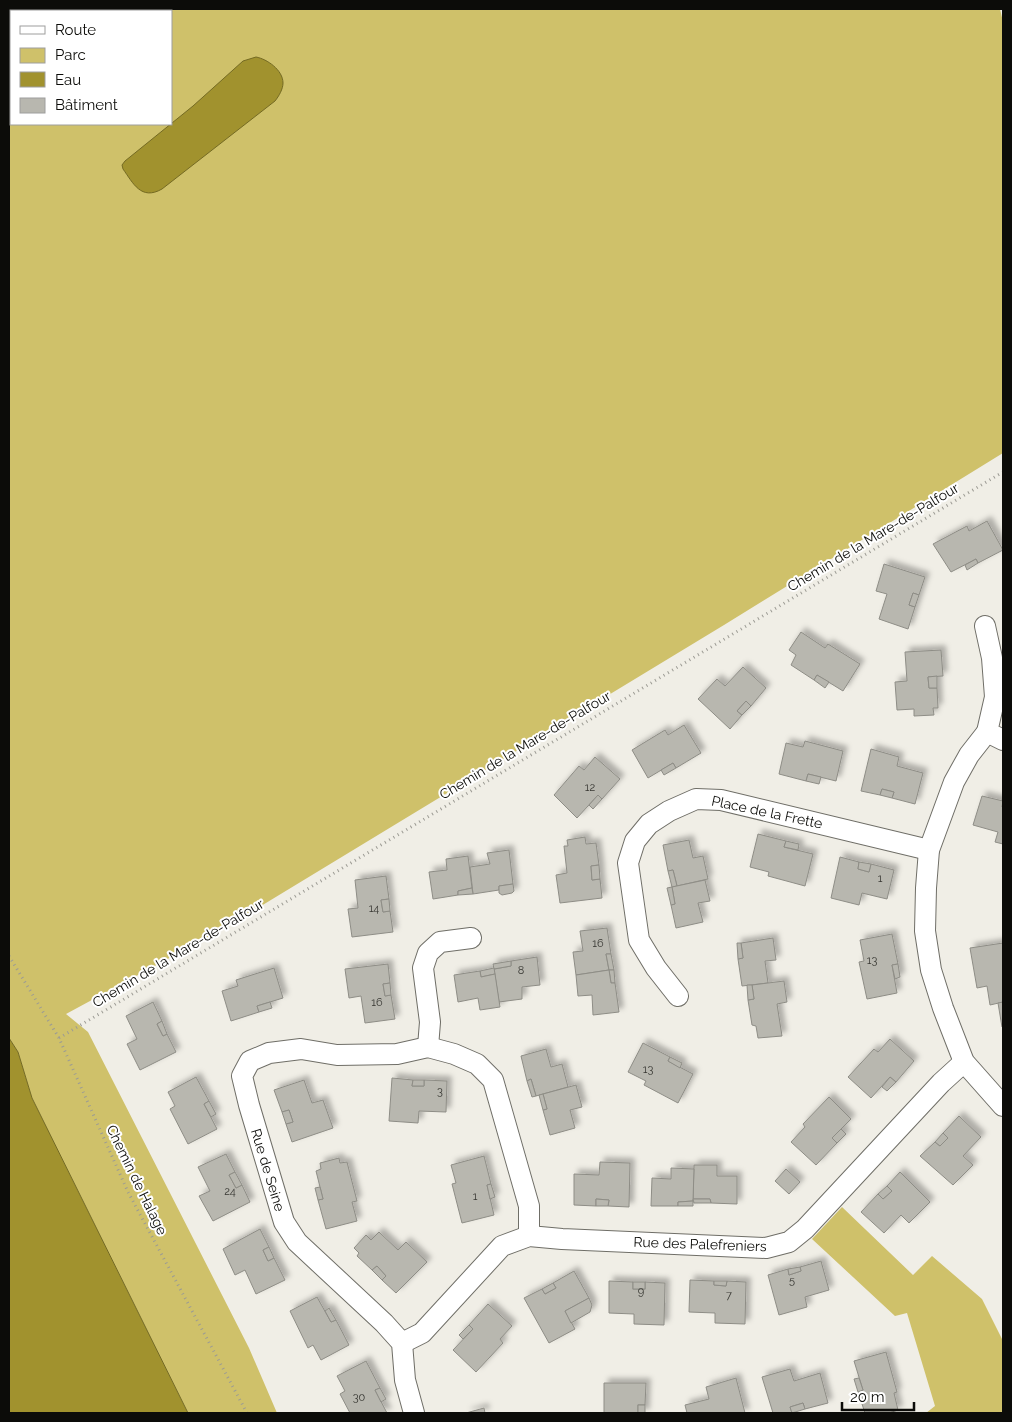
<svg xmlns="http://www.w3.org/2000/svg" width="1012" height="1422" viewBox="0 0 1012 1422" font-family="Raleway,sans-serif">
<defs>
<filter id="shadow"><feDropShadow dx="4.5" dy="-4.5" stdDeviation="2.5" flood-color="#0004"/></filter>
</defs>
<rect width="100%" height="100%" fill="#f0eee6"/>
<g fill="#cfc16a">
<path d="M58,9H1000L1003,22V453L724,625L223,929L66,1014L88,1032L249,1348L277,1413H188L32,1098L18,1052L9,1038V42L11,40V124H171V11H54Z"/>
<path d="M842,1207L913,1275L932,1256L982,1299L1003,1341V1413H926L935,1406L907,1313L895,1316L812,1239Z"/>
</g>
<g fill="#a1922e" stroke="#746a23">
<path d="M256,57C267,59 283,70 283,83C283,89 279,96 275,101L162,189C141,201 133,183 123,169L122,165L125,161L193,106L243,61Z"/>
<path d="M9,1038L18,1052L32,1098L188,1413H9Z"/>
</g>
<g fill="#b8b7af" stroke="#8e8d86" filter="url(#shadow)">
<path d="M987,521L1003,550L978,563L976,559L951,572L933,544L967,526L969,531Z"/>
<path d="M976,559L978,563L967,570L965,565Z"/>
<path d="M884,564L925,577L919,595L913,593L909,605L915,607L908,629L879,619L887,594L876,591Z"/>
<path d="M913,593L919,595L915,607L909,605Z"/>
<path d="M801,632L825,648L828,644L860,664L843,691L817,675L814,680L791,665L796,655L789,650Z"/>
<path d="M941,650L943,676L928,677L929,688H937L938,708H933L934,715L914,716V709L897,710L895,682L907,681L905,652Z"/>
<path d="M743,667L766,688L751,706L746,701L737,711L742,715L730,729L698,699L717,679L725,686Z"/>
<path d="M817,675L829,682L825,688L814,680Z"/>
<path d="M937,676V688H929L928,677Z"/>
<path d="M746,701L751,706L742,715L737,711Z"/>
<path d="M684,725L701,753L676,768L673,763L648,778L632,750L665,730L668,735Z"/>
<path d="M805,741L843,751L836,781L808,774L806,781L779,774L786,743L803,747Z"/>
<path d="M871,749L899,757L897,766L923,773L915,804L892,798L894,792L882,789L880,795L861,791Z"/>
<path d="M595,757L620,779L602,799L598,795L577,818L554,795L579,766L584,770Z"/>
<path d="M673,763L676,768L664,775L661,770Z"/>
<path d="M808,774L821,777L819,784L806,781Z"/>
<path d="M882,789L894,792L892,798L880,795Z"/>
<path d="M598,795L602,799L593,809L589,805Z"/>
<path d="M982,796L1003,801L1002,807L1003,808V844L995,842L998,832L973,825Z"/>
<path d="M758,834L786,841L784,847L813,854L805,886L768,876L769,872L750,867Z"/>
<path d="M585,837L586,844L596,843L599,865L591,866L592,880L600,879L602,898L560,903L556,875L567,873L564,846H568L567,840Z"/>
<path d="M689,840L693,858L703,856L708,879L677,886L673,870L668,871L663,845Z"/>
<path d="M786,841L799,844L798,850L784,847Z"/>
<path d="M509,850L513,884L499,886V890L473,894L470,867L490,864L487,853Z"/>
<path d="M468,856L472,888L458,891V895L433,899L429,872L447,870L446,859Z"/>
<path d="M840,857L859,862L858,869L869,872L871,864L894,870L887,899L862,893L859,905L831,898Z"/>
<path d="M859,862L871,864L869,872L858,869Z"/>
<path d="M599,865L600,879L592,880L591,866Z"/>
<path d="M673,870L677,886L672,887L668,871Z"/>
<path d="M386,876L389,899L381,900L383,912L390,911L393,932L352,937L348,909L358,908L355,880Z"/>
<path d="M705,880L710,901L698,903L703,922L676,928L671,905L675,904L672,887Z"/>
<path d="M513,884L514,891L512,893L502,895L499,893V886Z"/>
<path d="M672,887L675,904L671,905L667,888Z"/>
<path d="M472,888L473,894L458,895V891Z"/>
<path d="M389,899L390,911L383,912L381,900Z"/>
<path d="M607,928L611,954H606L609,970L576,975L573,952L583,951L580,931Z"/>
<path d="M892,934L898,964L892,965L897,993L867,999L859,962L864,961L860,940Z"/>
<path d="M773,938L776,960L765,961L768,983L742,986L738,959L743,958L741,943Z"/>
<path d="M737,943H741L743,958L738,959Z"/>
<path d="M1003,943V1002L990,1005L987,986L977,988L970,948Z"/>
<path d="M606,954H611L614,970H609Z"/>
<path d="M537,957L540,985L522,987V999L499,1002L494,969L511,966V961Z"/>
<path d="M511,961V966L494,969L493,964Z"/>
<path d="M388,964L390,983L383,984L385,996L391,995L395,1019L365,1023L361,996L349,998L345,969Z"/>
<path d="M898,964L900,977L895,979L892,965Z"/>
<path d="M274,968L283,998L257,1006L259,1012L231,1021L222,991L238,986L236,980Z"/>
<path d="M494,968L495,974L481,977L480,971Z"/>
<path d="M609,970H614L615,983H611Z"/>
<path d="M609,970L611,983H615L619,1012L593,1015L592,995L578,996L576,975Z"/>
<path d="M480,971L481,977L495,974L500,1007L480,1010L478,998L458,1002L454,975Z"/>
<path d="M784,981L787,1002L777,1004L782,1036L758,1038L756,1026L752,1025L748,1000L754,999L752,985Z"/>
<path d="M390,983L391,995L385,996L383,984Z"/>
<path d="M747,985H752L754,999L748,1000Z"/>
<path d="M153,1002L162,1021L157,1024L163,1036L167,1034L176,1052L140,1070L127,1044L137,1039L126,1016Z"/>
<path d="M270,1002L272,1008L259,1012L257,1006Z"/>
<path d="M1003,1002V1026L1002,1027L998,1003Z"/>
<path d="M162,1021L167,1034L163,1036L157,1024Z"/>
<path d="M890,1039L914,1061L896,1082L890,1077L871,1098L848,1077L874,1049L878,1052Z"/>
<path d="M643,1043L670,1057L668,1061L693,1074L678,1103L644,1085L646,1081L628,1072Z"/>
<path d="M546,1049L551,1067L562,1064L568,1087L536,1096L531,1079L527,1081L521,1056Z"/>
<path d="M670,1057L682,1063L680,1068L668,1061Z"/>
<path d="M196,1077L209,1101L204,1104L217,1129L188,1144L170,1109L175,1106L168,1092Z"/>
<path d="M890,1077L896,1082L887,1091L882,1087Z"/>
<path d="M392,1078L413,1080L412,1086H424V1080L447,1081L446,1112L419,1111L418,1123L389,1121Z"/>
<path d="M531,1079L536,1096L532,1097L527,1081Z"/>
<path d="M304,1080L312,1103L323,1100L333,1128L292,1142L286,1124L293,1122L289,1110L282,1112L274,1090Z"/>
<path d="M413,1080H424V1086H412Z"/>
<path d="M576,1085L582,1107L570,1110L575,1128L550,1135L543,1110L547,1109L543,1094Z"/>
<path d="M543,1094L547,1109L543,1110L539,1095Z"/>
<path d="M829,1097L851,1119L832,1138L837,1143L816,1165L791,1142L805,1127L803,1124Z"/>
<path d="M209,1101L216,1114L211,1117L204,1104Z"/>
<path d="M289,1110L293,1122L286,1124L282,1112Z"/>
<path d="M959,1116L981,1137L963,1156L973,1165L953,1185L920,1156L935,1142L940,1146L948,1138L943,1133Z"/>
<path d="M841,1129L846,1134L837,1143L832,1138Z"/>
<path d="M943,1133L948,1138L940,1146L935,1142Z"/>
<path d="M226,1154L235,1172L229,1175L236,1188L242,1185L250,1202L213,1221L199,1196L210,1191L198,1167Z"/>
<path d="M484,1156L491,1184L487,1185L494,1215L462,1223L452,1184L456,1183L451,1165Z"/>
<path d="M339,1158L340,1163L347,1162L357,1201L352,1202L357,1221L326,1229L318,1200L323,1199L316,1171L321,1169L320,1163Z"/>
<path d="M600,1162L630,1163L629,1207L608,1206L609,1200L596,1199V1206L574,1205V1174L599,1175Z"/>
<path d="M694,1165H717V1176H737V1204L711,1203L710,1199H693Z"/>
<path d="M671,1168L694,1169L693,1201L678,1202V1206H651L652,1178L671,1179Z"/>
<path d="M786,1169L800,1182L789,1194L775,1181Z"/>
<path d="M235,1172L242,1185L236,1188L229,1175Z"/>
<path d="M900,1172L930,1202L909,1223L901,1215L884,1233L861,1212L878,1194L883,1199L892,1191L887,1186Z"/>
<path d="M491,1184L495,1197L490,1199L487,1185Z"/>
<path d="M887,1186L892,1191L883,1199L878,1194Z"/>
<path d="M320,1187L323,1199L318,1200L315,1188Z"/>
<path d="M596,1199L609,1200L608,1206H596Z"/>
<path d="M693,1199H710L711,1203H694Z"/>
<path d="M693,1201V1206H678V1202Z"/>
<path d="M260,1229L269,1247L263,1250L268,1261L274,1258L285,1280L256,1294L245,1270L235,1275L223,1249Z"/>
<path d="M379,1232L398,1250L406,1242L427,1262L396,1293L382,1280L386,1276L377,1266L372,1270L357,1256L359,1253L354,1248L366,1235L371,1240Z"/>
<path d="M269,1247L274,1258L268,1261L263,1250Z"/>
<path d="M821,1261L829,1290L805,1297L807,1307L779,1315L768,1275L788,1269L789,1275L801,1271L800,1267Z"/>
<path d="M377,1266L386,1276L382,1280L372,1270Z"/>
<path d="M800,1267L801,1271L789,1275L788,1269Z"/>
<path d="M574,1271L589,1298L565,1311L575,1329L549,1343L524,1298L542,1289L545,1294L556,1288L553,1283Z"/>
<path d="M690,1280L714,1281V1285L726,1286L727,1281L746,1282L745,1324L715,1323V1313L689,1312Z"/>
<path d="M609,1281L633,1282V1289H645V1282L665,1283L664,1325L634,1324V1314L609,1313Z"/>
<path d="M714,1281H727L726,1286L714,1285Z"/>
<rect x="633" y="1282" width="12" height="7"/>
<path d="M553,1283L556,1288L545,1294L542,1289Z"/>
<path d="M317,1297L331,1322L336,1320L349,1345L321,1360L313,1345L308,1348L290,1311Z"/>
<path d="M589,1298L592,1305L590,1312L571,1323L565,1311Z"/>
<path d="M488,1304L512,1326L500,1339L503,1343L476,1372L453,1350L473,1329L469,1325Z"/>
<path d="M329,1308L336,1320L331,1322L325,1311Z"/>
<path d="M469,1325L473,1329L463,1339L459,1335Z"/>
<path d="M886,1352L897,1392L894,1393L898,1410L889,1413H865L858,1392L863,1390L854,1361Z"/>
<path d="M366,1361L380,1388L375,1390L387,1413H350L340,1394L345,1391L337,1376Z"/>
<path d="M790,1369L794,1381L820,1373L828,1403L805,1409L803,1403L790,1407L792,1413H773L762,1377Z"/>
<path d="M736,1378L745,1413H687L685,1405L709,1399L706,1387Z"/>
<path d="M859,1378L863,1390L858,1392L854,1379Z"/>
<path d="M604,1383H646L645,1405H638V1413H604Z"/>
<path d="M380,1388L386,1399L381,1402L375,1390Z"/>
<path d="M803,1403L805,1409L792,1413L790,1407Z"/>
<rect x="638" y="1405" width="7" height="8"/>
<path d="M484,1408L485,1413H466Z"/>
</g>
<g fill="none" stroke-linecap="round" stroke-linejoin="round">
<g stroke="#6f6e67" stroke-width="22">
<g id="street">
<path d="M985,626L992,658L995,697L987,732L1003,740"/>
<path d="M987,732L969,755L954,782L929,850L926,888L925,931L931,970L943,1008L964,1062L1003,1106"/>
<path d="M678,996L656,968L639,940L628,863L635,841L649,824L669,811L696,799L721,800L929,850"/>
<path d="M428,1047L430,1022L423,968L428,953L440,942L471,938"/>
<path d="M402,1343L422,1333L502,1246L529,1236L562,1239L766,1248L789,1242L805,1229L941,1083L964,1062"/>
<path d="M414,1413L405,1380L402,1343L384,1323L297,1242L284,1222L249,1105L242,1076L250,1061L269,1053L301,1049L337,1055L397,1054L428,1047L454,1054L477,1064L493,1080L529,1206V1236"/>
</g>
</g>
<g stroke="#9c9b94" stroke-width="3" stroke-dasharray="1 4" stroke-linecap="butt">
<path d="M9,956L59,1038L128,1192L247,1413"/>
<path d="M59,1038L1003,472"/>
</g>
<use href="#street" stroke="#fff" stroke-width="20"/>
</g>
<g text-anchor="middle" stroke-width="4" stroke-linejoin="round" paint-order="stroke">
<g font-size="11" fill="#373732">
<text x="590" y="791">12</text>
<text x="880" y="882">1</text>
<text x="374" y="912">14</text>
<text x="598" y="947">16</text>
<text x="872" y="964">13</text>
<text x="521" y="974">8</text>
<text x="377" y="1006">16</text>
<text x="648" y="1073">13</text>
<text x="440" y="1095">3</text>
<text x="230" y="1195">24</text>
<text x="475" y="1200">1</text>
<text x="792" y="1284">5</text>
<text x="641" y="1295">9</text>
<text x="729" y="1299">7</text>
<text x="359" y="1401">30</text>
</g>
<g font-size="14" fill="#0c0c09" stroke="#fff">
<text transform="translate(873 537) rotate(-31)" y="5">Chemin de la Mare-de-Palfour</text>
<text transform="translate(525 745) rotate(-31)" y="5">Chemin de la Mare-de-Palfour</text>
<text transform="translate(767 812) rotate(12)" y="5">Place de la Frette</text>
<text transform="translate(178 953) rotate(-31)" y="5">Chemin de la Mare-de-Palfour</text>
<text transform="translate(268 1170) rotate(73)" y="5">Rue de Seine</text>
<text transform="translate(137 1180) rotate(64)" y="5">Chemin de Halage</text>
<text transform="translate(700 1244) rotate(2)" y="5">Rue des Palefreniers</text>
</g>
</g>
<rect width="1012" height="1422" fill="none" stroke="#0c0c09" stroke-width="20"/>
<rect x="10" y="10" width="162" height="115" fill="#ffffff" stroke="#9e9e9d"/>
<rect x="20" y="26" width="25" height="8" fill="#ffffff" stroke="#9e9e9d"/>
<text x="55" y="35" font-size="15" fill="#0c0c09">Route</text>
<rect x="20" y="48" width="25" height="15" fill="#cfc16a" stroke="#9e9e9d"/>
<text x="55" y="60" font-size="15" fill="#0c0c09">Parc</text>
<rect x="20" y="72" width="25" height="15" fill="#a1922e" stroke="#9e9e9d"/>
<text x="55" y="85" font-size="15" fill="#0c0c09">Eau</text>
<rect x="20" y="98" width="25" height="15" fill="#b8b7af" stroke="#9e9e9d"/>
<text x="55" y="110" font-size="15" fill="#0c0c09">Bâtiment</text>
<path d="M842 1402v8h72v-8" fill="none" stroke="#0c0c09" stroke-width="2.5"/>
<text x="850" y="1402" font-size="15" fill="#0c0c09" stroke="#ffffff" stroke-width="4" paint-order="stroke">20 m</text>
</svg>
